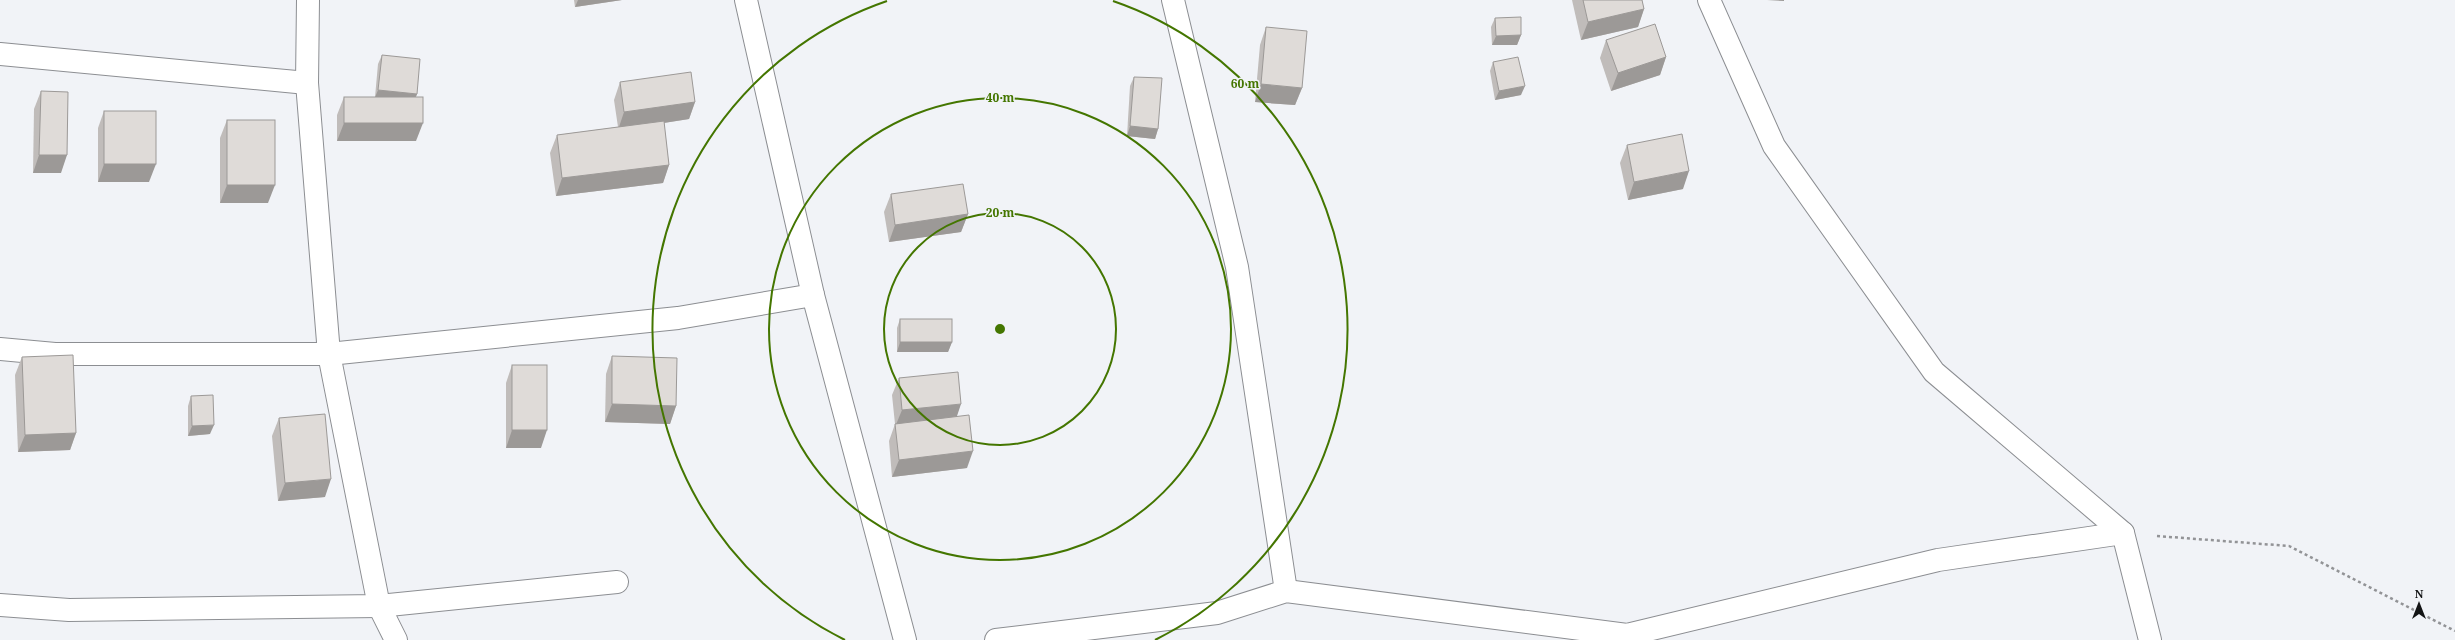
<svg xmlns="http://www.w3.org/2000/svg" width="2455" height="640" viewBox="0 0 2455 640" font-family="'Noto Serif',serif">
<rect width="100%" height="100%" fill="#f1f3f7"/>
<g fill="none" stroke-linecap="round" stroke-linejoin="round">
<g stroke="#8c8e92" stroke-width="24">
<g id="minor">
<path d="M308,0L307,83L329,354L379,606L396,640"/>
<path d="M746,0L813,295L905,640"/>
<path d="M1173,0L1237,267L1286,591"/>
<path d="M1709,0L1774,146L1934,372L2123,533L2150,640"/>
<path d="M0,54L307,83"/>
<path d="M0,349L55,354H329L678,318L813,295"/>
<path d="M0,605L69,610L379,606L617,582"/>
<path d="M996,640L1217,613L1286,591L1627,635L1938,560L2123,533"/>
</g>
</g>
<path stroke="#929396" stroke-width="2.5" stroke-dasharray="3 3" stroke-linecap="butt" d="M2157,536L2289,546L2455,631"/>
<use href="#minor" stroke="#fff" stroke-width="22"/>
</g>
<g fill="#c0bcba">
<path d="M574,0H622L575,7Z"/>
<path d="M1572,0H1642L1644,9L1638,27L1581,40Z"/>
<path d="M1495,18L1521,35L1517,45H1492L1491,27Z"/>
<path d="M1266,27L1302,88L1295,105L1255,102L1260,45Z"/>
<path d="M1606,40L1666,57L1660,75L1611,91L1600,58Z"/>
<path d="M382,55L417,94L416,97V141H337V115L344,97H375L378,64Z"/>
<path d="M1493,62L1521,95L1495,100L1490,71Z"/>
<path d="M1134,77L1158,129L1155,139L1127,136L1130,86Z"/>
<path d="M620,82L695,102L689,119L664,123L669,165L663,183L556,196L550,153L557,135L618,127L614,100Z"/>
<path d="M41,91L61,173H33L34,109Z"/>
<path d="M104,111L149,182H98V128Z"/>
<path d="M227,120L268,203H220V138Z"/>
<path d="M1627,145L1683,189L1628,200L1620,163Z"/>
<path d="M891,194L968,214L961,232L889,242L884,212Z"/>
<path d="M900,319L952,342L948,352H897V328Z"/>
<path d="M612,356L676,406L670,424L605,422L606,374Z"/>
<path d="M22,357L76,433L70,450L18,452L15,375Z"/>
<path d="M512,365L541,448H506V383Z"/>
<path d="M899,378L956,417L967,468L892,477L889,441L895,424L892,395Z"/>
<path d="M191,396L210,434L188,436V406Z"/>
<path d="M279,418L325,497L278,501L272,436Z"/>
</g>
<g fill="#9c9997">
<path d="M578,0H622L575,7Z"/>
<path d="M1767,0H1784V1Z"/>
<path d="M1644,9L1638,27L1581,40L1588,22Z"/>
<path d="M1521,35L1517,45H1492L1496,36Z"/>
<path d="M1666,57L1660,75L1611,91L1618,73Z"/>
<path d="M1261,84L1302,88L1295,105L1255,102Z"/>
<path d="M1525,86L1521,95L1495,100L1499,91Z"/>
<path d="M378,90L417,94L413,103L374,100Z"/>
<path d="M695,102L689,119L618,130L624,112Z"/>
<path d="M344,123H423L416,141H337Z"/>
<path d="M1130,126L1158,129L1155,139L1127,136Z"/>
<path d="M39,155H67L61,173H33Z"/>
<path d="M104,164H156L149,182H98Z"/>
<path d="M669,165L663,183L556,196L562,178Z"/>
<path d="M1689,171L1683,189L1628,200L1634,182Z"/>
<path d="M227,185H275L268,203H220Z"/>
<path d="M968,214L961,232L889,242L895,225Z"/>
<path d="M900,342H952L948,352H897Z"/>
<path d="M612,404L676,406L670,424L605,422Z"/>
<path d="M961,404L955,422L895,427L902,410Z"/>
<path d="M214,425L210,434L188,436L192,426Z"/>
<path d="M512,430H547L541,448H506Z"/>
<path d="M76,433L70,450L18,452L25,435Z"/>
<path d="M973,451L967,468L892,477L899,460Z"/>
<path d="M331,479L325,497L278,501L285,483Z"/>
</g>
<g fill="#dfdbd8" stroke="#9c9997">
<path d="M1583,0H1642L1644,9L1588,22Z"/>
<path d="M1521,17V35L1496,36L1495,18Z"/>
<path d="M1655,24L1666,57L1618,73L1606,40Z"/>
<path d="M1266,27L1307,31L1302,88L1261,84Z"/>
<path d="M382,55L420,59L417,94L378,90Z"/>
<path d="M1518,57L1525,86L1499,91L1493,62Z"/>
<path d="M691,72L695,102L624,112L620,82Z"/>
<path d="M1134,77L1162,78L1158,129L1130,126Z"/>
<path d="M41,91L68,92L67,155H39Z"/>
<rect x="344" y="97" width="79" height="26"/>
<rect x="104" y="111" width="52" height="53"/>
<rect x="227" y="120" width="48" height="65"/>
<path d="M664,121L669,165L562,178L557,135Z"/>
<path d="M1682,134L1689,171L1634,182L1627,145Z"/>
<path d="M963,184L968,214L895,225L891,194Z"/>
<rect x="900" y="319" width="52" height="23"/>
<path d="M73,355L76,433L25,435L22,357Z"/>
<path d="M612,356L677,358L676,406L612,404Z"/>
<rect x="512" y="365" width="35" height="65"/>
<path d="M958,372L961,404L902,410L899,378Z"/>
<path d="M213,395L214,425L192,426L191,396Z"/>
<path d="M325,414L331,479L285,483L279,418Z"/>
<path d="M969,415L973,451L899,460L895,424Z"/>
</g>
<g fill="none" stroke="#447600" stroke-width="2">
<circle cx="1000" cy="329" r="116"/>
<circle cx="1000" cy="329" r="231"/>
<path d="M845 640A347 347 0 0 1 887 1M1113 1A347 347 0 0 1 1155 640"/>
</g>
<circle cx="1000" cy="329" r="6" fill="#447600" stroke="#f1f3f7" stroke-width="2"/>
<g font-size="12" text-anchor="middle" font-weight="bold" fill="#447600" stroke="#f1f3f7" stroke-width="3" stroke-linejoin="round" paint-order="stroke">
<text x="1245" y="88">60 m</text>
<text x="1000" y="102">40 m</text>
<text x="1000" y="217">20 m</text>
</g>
<g transform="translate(2419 604)" stroke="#f1f3f7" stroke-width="3" paint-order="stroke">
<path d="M0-3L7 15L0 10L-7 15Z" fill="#131415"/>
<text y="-6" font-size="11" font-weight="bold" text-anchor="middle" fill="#131415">N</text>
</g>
</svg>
